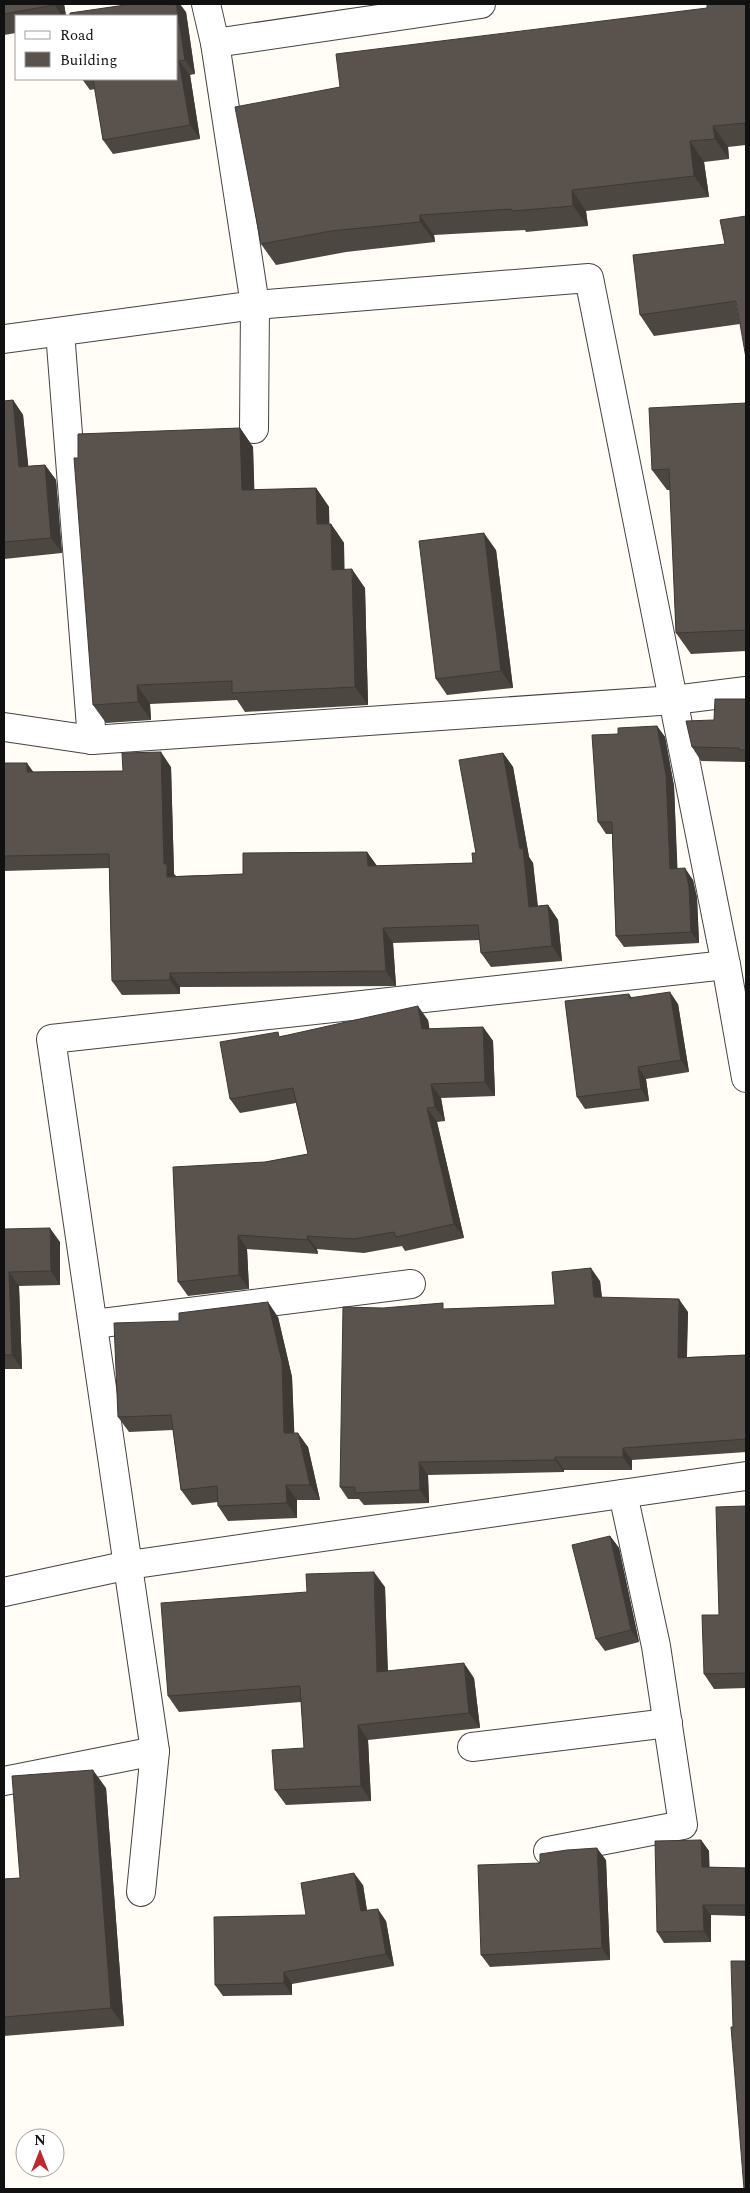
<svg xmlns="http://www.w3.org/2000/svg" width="750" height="2193" viewBox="0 0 750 2193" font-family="Spectral,serif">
<rect width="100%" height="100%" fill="#fffdf5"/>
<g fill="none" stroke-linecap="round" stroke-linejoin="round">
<g stroke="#444" stroke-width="30">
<g id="minor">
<path d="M215,43L481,4"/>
<path d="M60,332L92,740"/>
<path d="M4,339L255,305L215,43L206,4"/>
<path d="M254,429L255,305L589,278L726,965L746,1078"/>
<path d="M4,727L92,740L674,700L746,691"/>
<path d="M94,1324L411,1284"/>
<path d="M4,1592L129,1565L746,1476"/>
<path d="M472,1747L668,1723"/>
<path d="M4,1781L155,1751L51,1039L726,965"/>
<path d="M548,1851L683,1825L656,1646L623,1494"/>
<path d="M141,1892L155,1751"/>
</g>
</g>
<use href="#minor" stroke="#fff" stroke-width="28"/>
</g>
<g fill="#4d4742">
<path d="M4,4H64L66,16H16V33L4,35Z"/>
<path d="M746,4V145L728,147L729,159L704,162L709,197L586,211L588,226L526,232L525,230L434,235L435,242L346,252L276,265L261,244L340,87Z"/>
<path d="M186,12L195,74L190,75L200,139L113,154L103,140L95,89L90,90L82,79H176Z"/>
<path d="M725,244L740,324L654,336L640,315Z"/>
<path d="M13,400L23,415L28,466L45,465L56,480L62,553L4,559V401Z"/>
<path d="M746,403V651L691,654L676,633L670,490H667L652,470Z"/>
<path d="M240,428L253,447L254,490L316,488L329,507V524H331L344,543V570L365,588L368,705L245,712L237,700L150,704L151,720L106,723L93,705Z"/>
<path d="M496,550L513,688L447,695L436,679Z"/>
<path d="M746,699V762L701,761L692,747L714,720Z"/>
<path d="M657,726L665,737L674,786L677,869L693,880L697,898L699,943L624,947L616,936L612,834H606L598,822L618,734Z"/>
<path d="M503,753L513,767L529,857L533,863L538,906L548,905L558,920L562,961L491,967L481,953L480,940L393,943L396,986L180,987V994L122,995L112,981L109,868L4,871V763L33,772L123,771L171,767L174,874L176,876L243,874L367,852L377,866L473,863Z"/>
<path d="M629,994L632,998L678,1004L689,1072L646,1079L649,1101L585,1109L577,1097Z"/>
<path d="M428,1020L429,1029L483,1027L493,1041L495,1096L441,1098L445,1121L437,1122L464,1238L405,1251L402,1246L364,1253L317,1249L318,1254L247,1249L249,1289L188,1296L178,1282L265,1162L308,1154L296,1103L240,1113L230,1099L281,1036Z"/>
<path d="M4,1229L60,1242V1285L19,1286L22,1369H4Z"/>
<path d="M600,1281L602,1297L688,1312L687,1357L746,1355V1452L632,1460V1470H564V1472L428,1475L429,1503L364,1505L359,1499H348L340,1487L447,1309L555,1305Z"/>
<path d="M278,1317L292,1377L294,1433L308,1447L320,1500H297V1518L228,1521L218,1506V1502L192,1505L181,1490L173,1430L129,1432L118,1417Z"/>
<path d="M746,1506V1688L714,1689L704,1674Z"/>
<path d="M610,1536L619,1548L639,1642L605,1651L596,1639Z"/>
<path d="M385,1587L388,1671L474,1678L480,1728L368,1740L371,1801L286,1805L275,1790L304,1748L301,1702L179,1712L168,1696Z"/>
<path d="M106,1788L124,2026L4,2036V1879L20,1878Z"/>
<path d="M701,1840L709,1851V1867L746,1868V1916L711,1915V1942L664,1943L657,1932Z"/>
<path d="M606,1860L610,1960L490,1967L481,1955L540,1863Z"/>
<path d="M363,1885L367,1911L386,1921L394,1966L292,1984V1995L223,1996L215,1985L306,1915Z"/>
</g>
<g fill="#3f3936">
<path d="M54,4H64L66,16H62Z"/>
<path d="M176,4H180L186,12L195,74L185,60Z"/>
<path d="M179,61L190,75L200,139L190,125Z"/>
<path d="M713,126L728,147L729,159L715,139Z"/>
<path d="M690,141L704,162L709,197L694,176Z"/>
<path d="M572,190L586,211L588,226L573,206Z"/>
<path d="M420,215L434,235L435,242L420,222Z"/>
<path d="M13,400L23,415L30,482L19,467Z"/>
<path d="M240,428L253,447L255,509L242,490Z"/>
<path d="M45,465L56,480L62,553L51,538Z"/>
<path d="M316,488L329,507L330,543L317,524Z"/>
<path d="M331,524L344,543L345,588L332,570Z"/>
<path d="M484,533L496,550L513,688L501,671Z"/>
<path d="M352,569L365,588L368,705L355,687Z"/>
<path d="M137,685L150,704L151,720L138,702Z"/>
<path d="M657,726L665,737L674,786L678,880L670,869Z"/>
<path d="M161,752L171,767L174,874L177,878L167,877L164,864Z"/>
<path d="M503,753L513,767L529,857L533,863L539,921L529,907L520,849Z"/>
<path d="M27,763L37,777L27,772Z"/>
<path d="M367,852L377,866H368Z"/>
<path d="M685,868L693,880L697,898L699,943L691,932Z"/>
<path d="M548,905L558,920L562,961L552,946Z"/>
<path d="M383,928L393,943L396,986L386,971Z"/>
<path d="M170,973L180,987V994L170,980Z"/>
<path d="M670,992L678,1004L689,1072L681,1060Z"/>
<path d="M418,1006L428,1020L432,1043L422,1029Z"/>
<path d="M483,1027L493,1041L495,1096L485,1082Z"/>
<path d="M638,1067L646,1079L649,1101L641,1089Z"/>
<path d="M431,1084L441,1098L445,1121L435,1107Z"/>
<path d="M427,1108L437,1122L464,1238L454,1224Z"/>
<path d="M50,1228L60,1242V1285L51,1271Z"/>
<path d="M238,1235L247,1249L249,1289L239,1275Z"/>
<path d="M307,1236L317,1249L318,1254L308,1240Z"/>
<path d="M591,1268L600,1281L603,1309L594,1297Z"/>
<path d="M9,1272L19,1286L22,1369L12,1355Z"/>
<path d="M679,1299L688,1312L686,1370L678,1358Z"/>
<path d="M268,1302L278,1317L292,1377L295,1448L284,1433Z"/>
<path d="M298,1433L308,1447L320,1500L310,1485Z"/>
<path d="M623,1448L632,1460V1470L623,1457Z"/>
<path d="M555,1457L564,1470V1472L555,1460Z"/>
<path d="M419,1462L428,1475L429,1503L420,1490Z"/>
<path d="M286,1485L297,1500V1518L287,1503Z"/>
<path d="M610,1536L619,1548L639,1642L631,1630Z"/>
<path d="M374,1572L385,1587L388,1687L377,1672Z"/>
<path d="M464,1663L474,1678L480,1728L469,1713Z"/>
<path d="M358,1725L368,1740L371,1801L361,1786Z"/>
<path d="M93,1770L106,1788L124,2026L111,2008Z"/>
<path d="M701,1840L709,1851L710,1878L702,1867Z"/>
<path d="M597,1848L606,1860L610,1960L602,1948Z"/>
<path d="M354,1873L363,1885L369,1923L361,1911Z"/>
<path d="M703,1905L711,1915V1942L704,1931Z"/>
<path d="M378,1909L386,1921L394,1966L386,1954Z"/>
<path d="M284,1972L292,1984V1995L284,1983Z"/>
</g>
<g fill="#5a524d" stroke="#3f3936">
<path d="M4,4H54V5L4,14Z"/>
<path d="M132,4H176L185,60L179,61L190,125L103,140L93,79H176V16H70V13Z"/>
<path d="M707,4H746V123L713,126L715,139L690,141L694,176L572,190L573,206L512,211L511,209L420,215V222L331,231L261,244L235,107L340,87L336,54L707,8Z"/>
<path d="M746,216V358L736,301L640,315L633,255L725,244L720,220Z"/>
<path d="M13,400L19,467L45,465L51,538L4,542V401Z"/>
<path d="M746,403V630L676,633L669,469L652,470L649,408Z"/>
<path d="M240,428L242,490L316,488L317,524H331L332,570L352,569L355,687L232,693V681L137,685L138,702L93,705L74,458H78V434Z"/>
<path d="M484,533L501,671L436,679L419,541Z"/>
<path d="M715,699H746V750H739V748L692,747L686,721L714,720Z"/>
<path d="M657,726L666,775L670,869L685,868L689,887L691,932L616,936L612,822H598L592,735L618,734V728Z"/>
<path d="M161,752L164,864H167V877L243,874V853L367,852L368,866L473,863L472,853H476L459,760L503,753L520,849L523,848L529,907L548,905L552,946L481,953L478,925L383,928L386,971L170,973V980L112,981L109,854L4,856V763H27V772L123,771L122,753Z"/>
<path d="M670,992L681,1060L638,1067L641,1089L577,1097L565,1001L629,994V998Z"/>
<path d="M418,1006L422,1029L483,1027L485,1082L431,1084L435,1107L427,1108L454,1224L396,1237L394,1232L354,1239L307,1236L308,1240L238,1235L239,1275L178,1282L173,1167L265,1162L308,1154L293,1088L230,1099L220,1042L278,1032L279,1037Z"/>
<path d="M50,1228L51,1271L9,1272L12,1355H4V1229Z"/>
<path d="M591,1268L594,1297L679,1299L678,1358L746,1355V1439L623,1448V1457H555V1460L419,1462L420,1490L355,1493V1487H340L343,1307L383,1308L443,1303V1309L555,1305L552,1272Z"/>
<path d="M268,1302L282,1362L284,1433H298L310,1485H286L287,1503L218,1506L217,1486L181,1490L171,1415L118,1417L114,1323L179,1321V1313Z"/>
<path d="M746,1506V1673L704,1674L702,1615H719L716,1507Z"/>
<path d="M610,1536L631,1630L596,1639L572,1545Z"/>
<path d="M374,1572L377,1672L464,1663L469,1713L358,1725L361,1786L275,1790L272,1750L304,1748L300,1686L168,1696L161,1603L307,1592L306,1574Z"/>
<path d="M93,1770L111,2008L4,2017V1879L20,1878L12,1776Z"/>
<path d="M701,1840L702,1867L746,1868V1905H703L704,1931L657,1932L655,1841Z"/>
<path d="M597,1848L602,1948L481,1955L478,1865L540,1863V1854L567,1850Z"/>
<path d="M354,1873L361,1911L378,1909L386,1954L284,1972V1983L215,1985L214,1917L306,1915L301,1883Z"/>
<path d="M731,1961H746V2189H744L731,2027H733Z"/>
</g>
<rect width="750" height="2193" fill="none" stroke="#111111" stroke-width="10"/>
<rect x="15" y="15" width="162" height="65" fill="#ffffff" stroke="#a0a0a0"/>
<rect x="25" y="31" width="25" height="8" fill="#ffffff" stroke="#a0a0a0"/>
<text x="60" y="40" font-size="15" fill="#111111">Road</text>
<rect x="25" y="52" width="25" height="15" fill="#5a524d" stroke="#a0a0a0"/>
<text x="60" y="65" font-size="15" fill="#111111">Building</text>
<g transform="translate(40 2153)"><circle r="24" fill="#ffffff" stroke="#a0a0a0"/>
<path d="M0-4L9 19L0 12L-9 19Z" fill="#c4262e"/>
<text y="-8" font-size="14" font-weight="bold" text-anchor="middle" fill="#111111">N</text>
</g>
</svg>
